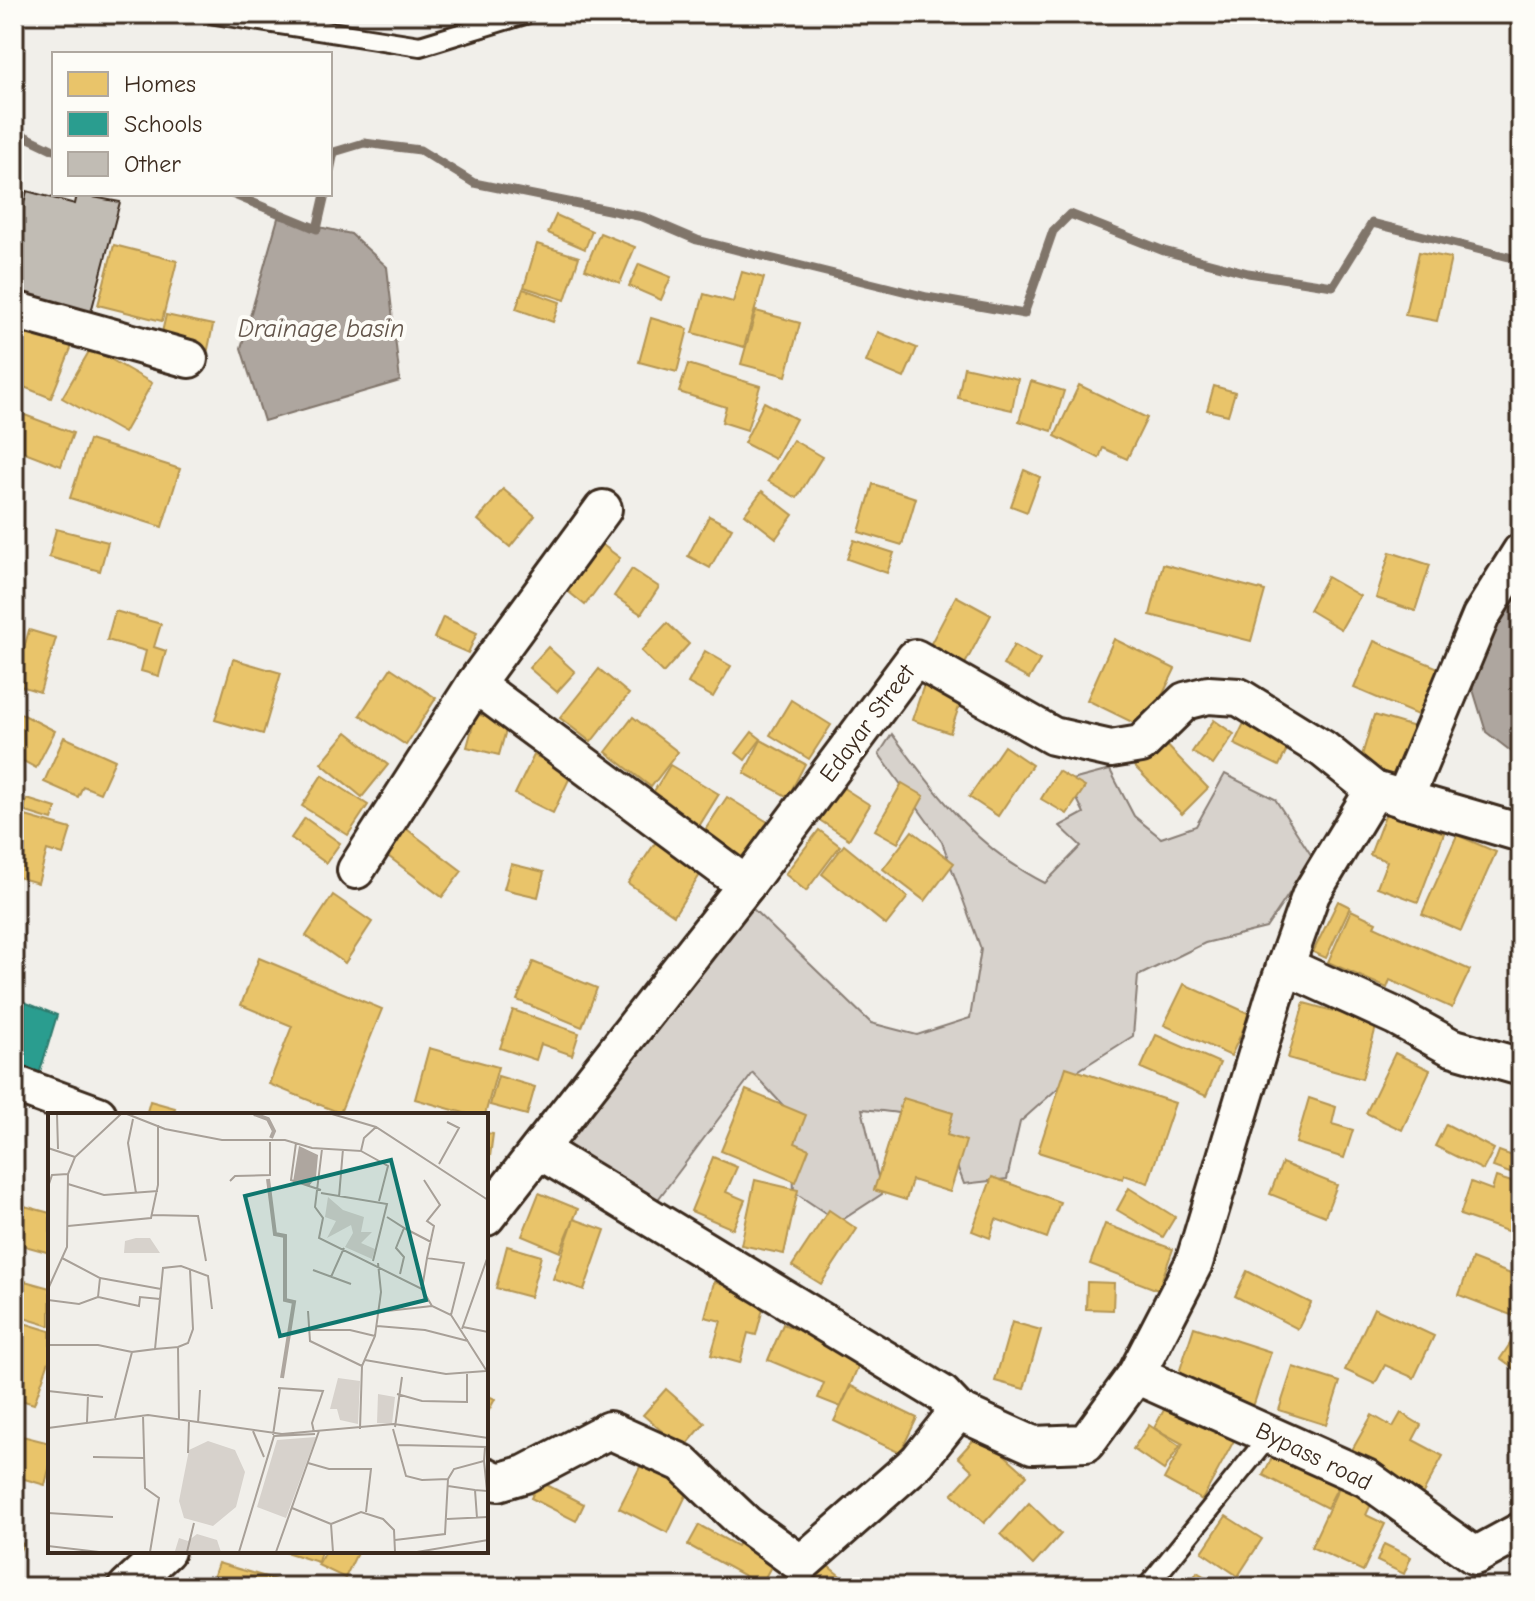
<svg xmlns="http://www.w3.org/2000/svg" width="1535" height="1601" viewBox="0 0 1535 1601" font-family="'Comic Neue',sans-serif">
<rect width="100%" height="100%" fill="#f1efea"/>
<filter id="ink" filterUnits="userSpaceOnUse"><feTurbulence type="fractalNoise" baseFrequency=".0125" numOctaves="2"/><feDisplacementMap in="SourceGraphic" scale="16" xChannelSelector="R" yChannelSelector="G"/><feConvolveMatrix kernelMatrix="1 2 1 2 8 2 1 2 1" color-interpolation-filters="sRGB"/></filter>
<g filter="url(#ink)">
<path fill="#d7d2cc" stroke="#897e75" stroke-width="2" d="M892,734C938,795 975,848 1045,883L1081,846L1060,826L1084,813L1068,781L1110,770L1134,816L1161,838L1196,826L1225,774L1275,799L1313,858L1266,928L1205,943L1138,976L1133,1036L1076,1072L1020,1122L1007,1179L964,1184C938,1114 933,1116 862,1109L882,1194L839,1222L794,1192L791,1114L753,1073L656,1202L556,1146L750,906L871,1023L917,1035L970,1018L981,949L942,842L879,754Z"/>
<g fill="#aea69f" stroke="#80746b" stroke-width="2">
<path d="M278,218L351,234L387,267L400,381L264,421L241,348Z"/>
<path d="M1521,572V759L1486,732L1471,683L1491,628Z"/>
</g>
<g fill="#e9c46a" stroke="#b59653" stroke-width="2">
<path d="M556,215L592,231L585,249L548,233Z"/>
<path d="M600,233L635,247L620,283L585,269Z"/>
<path d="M537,244L579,257L565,300L524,287Z"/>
<path d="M114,245L177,261L162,321L98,305Z"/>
<path d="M1419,252L1451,258L1437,321L1405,315Z"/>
<path d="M639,264L671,277L661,300L629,286Z"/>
<path d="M742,272L764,278L744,347L693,333L704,294L733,302Z"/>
<path d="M523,289L560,302L553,322L516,309Z"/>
<path d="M756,311L800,323L786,376L741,364Z"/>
<path d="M166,315L213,325L206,359L158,350Z"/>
<path d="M651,318L688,329L677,372L639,362Z"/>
<path d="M21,319L74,341L51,398L14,383V337Z"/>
<path d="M878,332L917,348L904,378L866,362Z"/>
<path d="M91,348L152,383L124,433L62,398Z"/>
<path d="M688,364L760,386L747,430L722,422L726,407L679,392Z"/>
<path d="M964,367L1018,379L1012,410L958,398Z"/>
<path d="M1031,381L1064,391L1052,431L1019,421Z"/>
<path d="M1079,385L1147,418L1127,459L1103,448L1099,458L1055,436Z"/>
<path d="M1214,386L1235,392L1228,415L1207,410Z"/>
<path d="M764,402L796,419L775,459L744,443Z"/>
<path d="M22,414L73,433L61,466L14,448Z"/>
<path d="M89,440L180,469L162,527L70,498Z"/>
<path d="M793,440L822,457L797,498L768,481Z"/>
<path d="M1024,470L1040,477L1027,512L1011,506Z"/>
<path d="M873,484L916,498L902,545L859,532Z"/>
<path d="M503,489L535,516L510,547L478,520Z"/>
<path d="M762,491L793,515L776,538L745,514Z"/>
<path d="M709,516L732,528L710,568L688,556Z"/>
<path d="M56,529L108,542L100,571L49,557Z"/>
<path d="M588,534L620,558L585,605L554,580Z"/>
<path d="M854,540L894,553L887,573L847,559Z"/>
<path d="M1390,552L1430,565L1415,611L1376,598Z"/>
<path d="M1163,564L1265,591L1251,641L1150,615Z"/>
<path d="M632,569L659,587L641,614L614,596Z"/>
<path d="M1327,577L1360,596L1341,629L1309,610Z"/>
<path d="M956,596L991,615L965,664L930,645Z"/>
<path d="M115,611L161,624L154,647L166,651L159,676L141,671L146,651L107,640Z"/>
<path d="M443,617L477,633L468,653L434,638Z"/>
<path d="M667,623L689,644L663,673L641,651Z"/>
<path d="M29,630L56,638L40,692L14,684Z"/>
<path d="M1114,639L1175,669L1146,729L1087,700Z"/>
<path d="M1374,641L1448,672L1429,720L1354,688Z"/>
<path d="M1014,645L1040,660L1029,679L1003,665Z"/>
<path d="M548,647L575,672L557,692L529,668Z"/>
<path d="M705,651L731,666L713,697L688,683Z"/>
<path d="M233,659L281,673L263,734L215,720Z"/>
<path d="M391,668L436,698L406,745L360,715Z"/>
<path d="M599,669L629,694L591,742L560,718Z"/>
<path d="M925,682L963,695L950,733L912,720Z"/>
<path d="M791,700L831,725L809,759L770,735Z"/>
<path d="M14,710L55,731L36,768L14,756Z"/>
<path d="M476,714L508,723L499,755L467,747Z"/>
<path d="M1374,715L1414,727L1398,781L1358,769Z"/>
<path d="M633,717L678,752L651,787L606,752Z"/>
<path d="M1246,719L1291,741L1279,766L1234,744Z"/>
<path d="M1214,720L1234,734L1213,765L1192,752Z"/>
<path d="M347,732L388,765L362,797L321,763Z"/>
<path d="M752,732L761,739L745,760L736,753Z"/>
<path d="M64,737L115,760L100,793L83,786L78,797L44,782Z"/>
<path d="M1160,738L1208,788L1182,814L1133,765Z"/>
<path d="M761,740L805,764L788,797L744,773Z"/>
<path d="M1004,746L1032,765L998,816L969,797Z"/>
<path d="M534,755L572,773L553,813L515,794Z"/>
<path d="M670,765L719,794L696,831L648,801Z"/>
<path d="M1058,771L1085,787L1067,814L1041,799Z"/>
<path d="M322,775L368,805L348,835L302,806Z"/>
<path d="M831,780L870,805L849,839L810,814Z"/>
<path d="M902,783L924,796L898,843L875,830Z"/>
<path d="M14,794L24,798L14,821Z"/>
<path d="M727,797L771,824L748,862L703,833Z"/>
<path d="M27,799L56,808L52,820L23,811Z"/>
<path d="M1387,810L1444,833L1418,902L1377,887L1387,861L1370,855Z"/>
<path d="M22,815L71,829L63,855L47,850L38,883L14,876V837Z"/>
<path d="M305,818L340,843L326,863L291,838Z"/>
<path d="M400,824L462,871L442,897L380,850Z"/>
<path d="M819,830L840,846L806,891L785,874Z"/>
<path d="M912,831L954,863L925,901L883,869Z"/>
<path d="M662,833L707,864L674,915L628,883Z"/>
<path d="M1457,835L1496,852L1461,931L1422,914Z"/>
<path d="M844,845L908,897L886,925L822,874Z"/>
<path d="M511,864L544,872L538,897L504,889Z"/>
<path d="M333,895L372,922L345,963L306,936Z"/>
<path d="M1338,901L1350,907L1326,958L1313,952Z"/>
<path d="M1351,910L1376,922L1374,926L1470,970L1452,1008L1390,980L1387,988L1328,962Z"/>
<path d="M259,958L382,1009L340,1113L269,1084L292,1026L241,1005Z"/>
<path d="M533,962L597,988L582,1027L517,1000Z"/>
<path d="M1184,984L1250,1014L1231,1056L1164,1025Z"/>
<path d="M1304,1003L1377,1023L1362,1079L1288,1058Z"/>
<path d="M513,1010L579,1033L572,1055L541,1044L536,1060L500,1048Z"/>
<path d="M1156,1035L1220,1063L1206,1096L1141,1068Z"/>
<path d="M429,1048L498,1067L485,1115H471L415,1099Z"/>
<path d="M1395,1053L1430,1070L1402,1130L1366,1113Z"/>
<path d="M1066,1067L1175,1103L1148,1183L1124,1175L1123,1179L1038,1152Z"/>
<path d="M498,1076L535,1087L527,1115L490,1105Z"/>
<path d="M746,1090L806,1115L795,1143L809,1149L796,1182L721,1151Z"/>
<path d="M903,1098L953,1113L947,1135L966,1141L950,1192L912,1180L906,1200L874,1190Z"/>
<path d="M1309,1098L1336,1107L1332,1124L1353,1130L1344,1158L1296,1143Z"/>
<path d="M150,1101L175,1108L173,1115H146Z"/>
<path d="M1446,1124L1494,1149L1483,1170L1435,1146Z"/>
<path d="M486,1133L493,1134L489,1164H486Z"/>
<path d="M1499,1151L1521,1159L1515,1175L1493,1167Z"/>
<path d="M713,1157L737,1167L726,1192L745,1200L733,1229L691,1211Z"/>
<path d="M1282,1163L1337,1185L1325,1216L1270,1194Z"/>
<path d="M992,1177L1060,1202L1047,1238L996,1219L990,1238L972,1231Z"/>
<path d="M1496,1177L1521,1185V1200L1510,1232L1460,1215L1471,1182L1492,1190Z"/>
<path d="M755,1180L798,1190L784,1254L741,1245Z"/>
<path d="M1129,1188L1175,1217L1163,1237L1117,1210Z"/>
<path d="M539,1193L578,1209L560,1252L522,1236Z"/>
<path d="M17,1204L50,1213V1253L14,1243Z"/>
<path d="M829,1210L857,1229L821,1284L792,1266Z"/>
<path d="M574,1219L605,1230L584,1290L553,1279Z"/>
<path d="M1105,1224L1173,1249L1158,1290L1090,1264Z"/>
<path d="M507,1246L541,1256L530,1297L496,1288Z"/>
<path d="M1472,1259L1521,1278V1305L1516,1317L1459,1295Z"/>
<path d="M1247,1271L1311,1303L1298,1329L1235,1296Z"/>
<path d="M14,1278L50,1288V1326L14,1315Z"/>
<path d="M714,1282L766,1297L756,1335L748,1333L740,1363L711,1355L721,1321L705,1317Z"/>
<path d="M1087,1282L1114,1283L1113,1310L1086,1309Z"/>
<path d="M1374,1308L1434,1336L1414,1378L1385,1365L1375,1384L1345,1370Z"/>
<path d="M14,1320L50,1331V1358L34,1404L14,1398Z"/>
<path d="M1012,1322L1041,1330L1024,1389L995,1381Z"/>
<path d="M783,1324L862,1357L841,1407L818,1398L824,1383L768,1360Z"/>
<path d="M1194,1327L1271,1352L1252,1410L1175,1385Z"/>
<path d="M1521,1327V1374L1500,1359Z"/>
<path d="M1293,1367L1340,1382L1326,1425L1279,1410Z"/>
<path d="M851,1386L917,1418L900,1453L834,1421Z"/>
<path d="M666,1389L705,1423L683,1449L643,1415Z"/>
<path d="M486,1395L495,1399L486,1416Z"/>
<path d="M1170,1399L1237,1435L1202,1500L1164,1479L1183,1444L1154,1428Z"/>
<path d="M1401,1413L1421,1425L1413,1440L1443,1456L1421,1497L1348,1457L1372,1415L1393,1427Z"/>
<path d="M1149,1425L1180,1446L1164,1470L1133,1449Z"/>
<path d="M980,1433L1027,1475L984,1523L952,1494L973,1471L958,1457Z"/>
<path d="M14,1434L50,1443V1465L45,1485L14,1476Z"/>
<path d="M1279,1444L1343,1477L1327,1508L1263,1475Z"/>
<path d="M645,1457L693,1481L668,1533L619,1508Z"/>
<path d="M539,1481L584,1504L576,1521L531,1498Z"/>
<path d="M1340,1485L1373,1500L1366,1515L1385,1524L1363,1571L1311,1547Z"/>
<path d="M1029,1503L1061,1534L1033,1565L1001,1534Z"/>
<path d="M1226,1516L1262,1539L1238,1576L1202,1552Z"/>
<path d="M699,1525L737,1546L744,1534L779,1552L761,1585L688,1545Z"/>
<path d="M14,1539L23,1544L14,1563Z"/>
<path d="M1384,1544L1411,1557L1404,1574L1377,1561Z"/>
<path d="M282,1551H321L318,1562Z"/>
<path d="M325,1551H358L345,1578L318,1565Z"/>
<path d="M818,1558L854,1587H796Z"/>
<path d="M218,1563L300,1587H210Z"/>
<path d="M1197,1572L1222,1587H1188Z"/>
</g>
<path fill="#2a9d8f" stroke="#2f7a6d" stroke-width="2" d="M14,998L57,1015L38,1078L14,1064Z"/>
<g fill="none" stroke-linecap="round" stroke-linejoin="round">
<g stroke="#80746b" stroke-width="9">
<path d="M14,131L54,150"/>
<path d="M330,171L334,152L364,143L420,150L474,183L643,217L697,240L927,297L1024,314L1053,231L1070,214L1164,251L1248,273L1333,286L1372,223L1521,260"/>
<path d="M232,194L317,229L325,194"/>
</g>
</g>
<path fill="#c1bcb4" stroke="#3b2a1e" stroke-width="2" d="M27,191L75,204L77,194L120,202L90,316L14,296V241Z"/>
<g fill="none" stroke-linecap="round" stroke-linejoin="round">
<g stroke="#3b2a1e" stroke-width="24">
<g id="lane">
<path d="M215,14L420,46L525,14"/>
<path d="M1147,1587L1270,1435"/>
</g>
</g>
<g stroke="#3b2a1e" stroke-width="42">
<g id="street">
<path d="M14,310L189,359"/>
<path d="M475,684L746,885"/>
<path d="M1404,800L1481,616L1521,552"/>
<path d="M356,870L475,684L603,509"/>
<path d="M1285,966L1395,1016L1451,1047L1521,1067"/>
<path d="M14,1084L98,1115"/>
<path d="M539,1150L942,1394L958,1411L1033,1445L1086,1443L1136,1375L1194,1263L1274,998L1311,894L1374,790"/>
<path d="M486,1217L746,885L915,658L1053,736L1111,749L1141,744L1185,701L1208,695L1239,697L1323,749L1374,790L1521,833"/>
<path d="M1136,1375L1366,1478L1475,1556L1521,1531"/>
<path d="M486,1476L498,1482L525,1474L609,1430L682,1463L746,1524L801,1564L918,1461L958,1411"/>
<path d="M127,1587L166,1551"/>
</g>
</g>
<use href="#lane" stroke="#fdfcf7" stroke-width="18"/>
<use href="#street" stroke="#fdfcf7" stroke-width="36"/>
</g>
</g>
<g text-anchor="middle" stroke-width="8" stroke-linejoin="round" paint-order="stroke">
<g font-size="24" fill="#3b2a1e" stroke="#fdfcf7">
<text transform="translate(867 723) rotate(-53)" y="8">Edayar Street</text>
<text transform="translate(1314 1456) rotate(26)" y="8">Bypass road</text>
</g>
<g font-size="26" font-style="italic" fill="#63554b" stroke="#fdfcf7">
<text x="321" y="337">Drainage basin</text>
</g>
</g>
<g transform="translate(48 1113)">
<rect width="440" height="440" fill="#f1efea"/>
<path d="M280,84L295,97L316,104L313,119H324L313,130L327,136L324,146L297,134L305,120L303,112L279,125L288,108L277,104ZM88,125H102L112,140H76L77,128ZM290,265L312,268L310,311L292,307L289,296H282ZM330,281L347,284L344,311L329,310ZM268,324L238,405L209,394L229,327ZM160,328L187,337L197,359L188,394L165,413L136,405L131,388L141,337ZM149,421L169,427L173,439L127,438L131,425L140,428Z" fill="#d7d2cc"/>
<path d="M251,33L270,42L268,64L261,73L245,69Z" fill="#aea69f"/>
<path fill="none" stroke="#aea69f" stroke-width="4" d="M206,1L220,6L226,18L223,25M220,66L227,121L237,123V187L246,189L234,265"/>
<path fill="none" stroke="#a8a098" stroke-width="2" d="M9,1L10,36M79,1L117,16L174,27H237L264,35L313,38L316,25L328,14M284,1L328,14L440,87M85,6L80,30L88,80M248,30L243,67L273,77M0,35L27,44M274,36L267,94L275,105L271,125L374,176L384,193L403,202L440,260M313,38L340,53L331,88M391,51L411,15L399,9M376,67L392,92L379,108L386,113L379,145M182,68L187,63L222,62V29M20,71L56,82L110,78M0,74L4,62L20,61M273,80L339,91L325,148M291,84L295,36M104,102L150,103L158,148M339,104L356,115L348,135L356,144L352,161M20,113L103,105L110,72V12M356,115L383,129M14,145L52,165L50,184L91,193L92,184L112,186M265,157L303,171M283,164L296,135M52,165L113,176M0,176L19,134L20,61L27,44L73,1M374,176L379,145L416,150L403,202M0,187L31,191L50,184M260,198L262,228L314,253M330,199L384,193M329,213L377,217L420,228M415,214L440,219M414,216L440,143M260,217H302L327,223M0,232H50L84,239M130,234L140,230L145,216L142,157M107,236L130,234L131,307M317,247L398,261L438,258M230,275L275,278L264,310L266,319M0,278L55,284M349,281L374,288L419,289V261M95,302L97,375L111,385L102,439M67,305L84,239L107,236L115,155L133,153L160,163L164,196M39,309L40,281M150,310L152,277M347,314L354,264M0,315L100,302L234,321L346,311L440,325M312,316L314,253L327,223L333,179L330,150M345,316L358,363L374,367L400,366L406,356L436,348L437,334M205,318L216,344M225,322L232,275M350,332L440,334M140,340L141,308M45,344L96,345M260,350L281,356H323L318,399M400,373L427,377M244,395L283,411L285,439M0,400L65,404M429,405L427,377L439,378L436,348M399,406L440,404M283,411L313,399L335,406L346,417L347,439M347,427L397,421L400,366M0,433L51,439M139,439L146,410M191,439L226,323L267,321M228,439L271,318M369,439L440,427"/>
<path fill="#0f766e" fill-opacity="0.15" stroke="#0f766e" stroke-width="4" d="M343,47L378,187L232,223L197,83Z"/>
<rect width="440" height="440" fill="none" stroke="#3b2a1e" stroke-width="4"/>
</g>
<rect width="1535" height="1601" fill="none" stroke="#fdfcf7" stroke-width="48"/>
<rect x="24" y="24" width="1487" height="1553" fill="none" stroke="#3b2a1e" stroke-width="3" filter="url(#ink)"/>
<rect x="52" y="52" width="280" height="144" fill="#fdfcf7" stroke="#afa8a0" stroke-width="2"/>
<rect x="68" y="72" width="40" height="24" fill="#e9c46a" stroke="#afa8a0" stroke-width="2"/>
<text x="124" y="92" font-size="24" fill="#3b2a1e">Homes</text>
<rect x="68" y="112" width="40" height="24" fill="#2a9d8f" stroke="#afa8a0" stroke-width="2"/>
<text x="124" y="132" font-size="24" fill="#3b2a1e">Schools</text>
<rect x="68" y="152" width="40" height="24" fill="#c1bcb4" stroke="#afa8a0" stroke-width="2"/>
<text x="124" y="172" font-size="24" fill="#3b2a1e">Other</text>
</svg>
